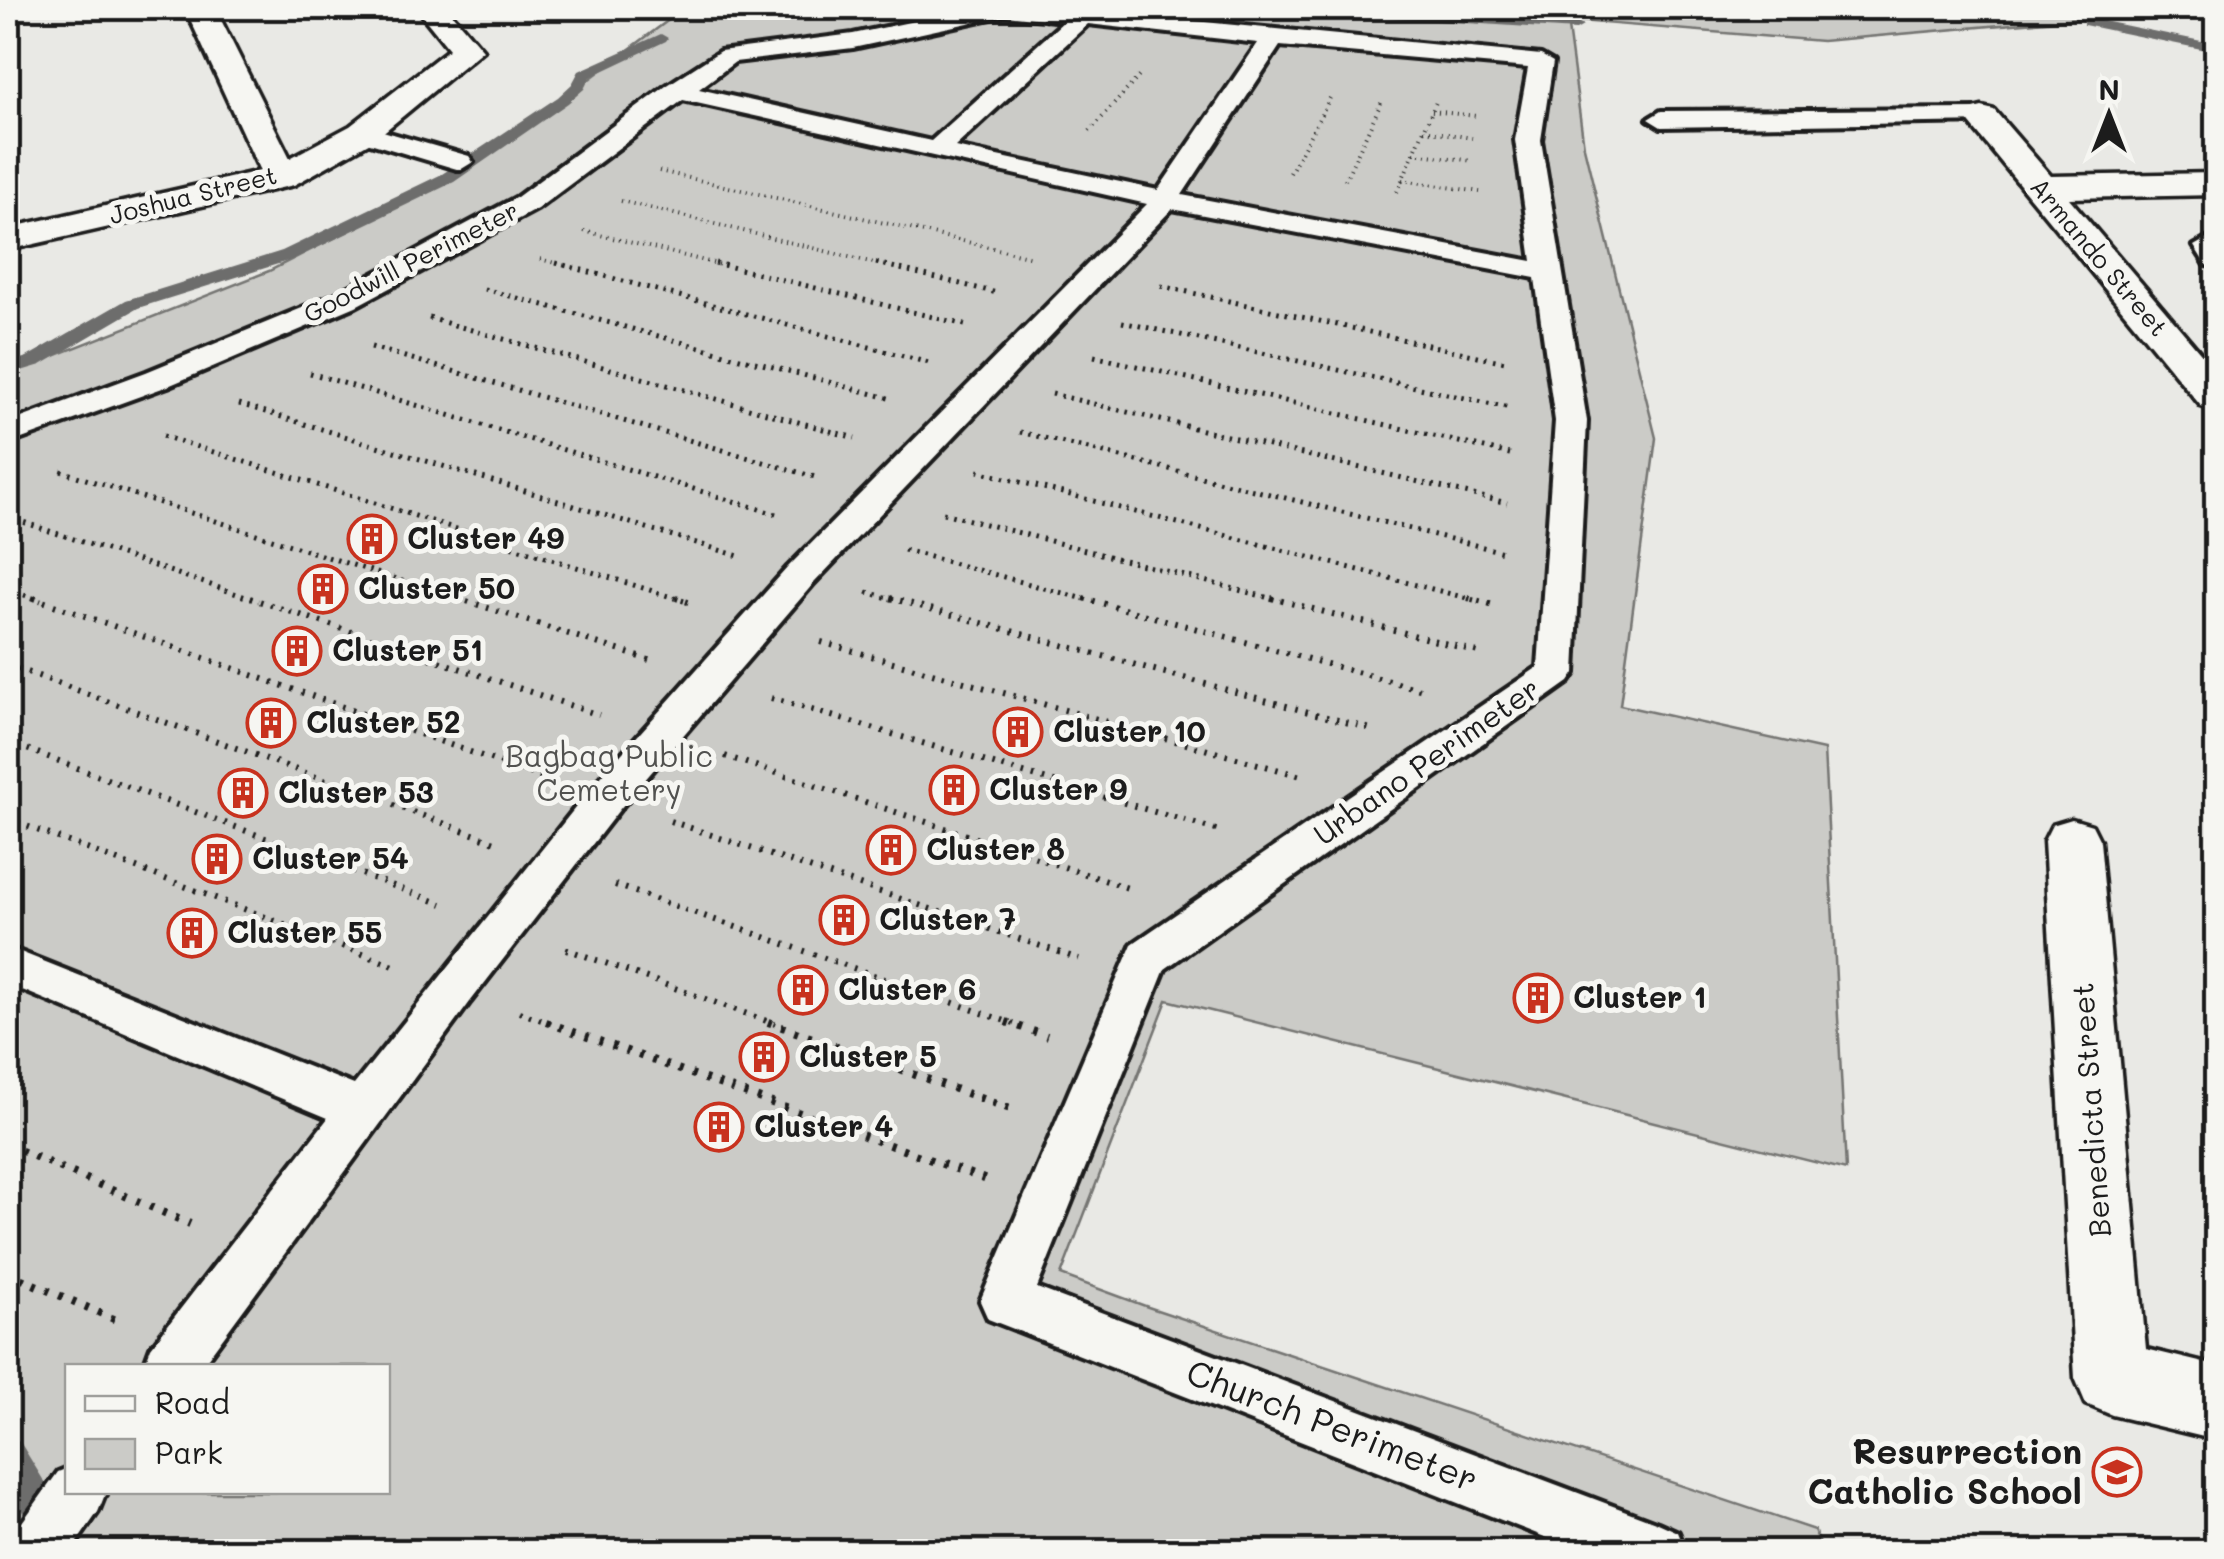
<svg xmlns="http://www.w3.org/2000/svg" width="2224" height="1559" viewBox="0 0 2224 1559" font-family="Mali,sans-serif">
<rect width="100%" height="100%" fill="#e9e9e5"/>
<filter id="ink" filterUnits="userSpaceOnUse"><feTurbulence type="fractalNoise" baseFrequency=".01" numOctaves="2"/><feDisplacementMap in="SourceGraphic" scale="20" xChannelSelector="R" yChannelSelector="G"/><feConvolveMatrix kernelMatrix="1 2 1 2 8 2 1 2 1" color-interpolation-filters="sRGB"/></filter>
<g filter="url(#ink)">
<path fill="#cbcbc7" stroke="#747472" stroke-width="2.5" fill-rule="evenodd" d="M673,8H2066L2080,18L1822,41L1567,20L1584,147L1656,438L1620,705L1824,750L1846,1170L1167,1000L1061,1275L1148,1307L1814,1530L1823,1551H8V374L269,271L463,173L678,13ZM68,1366H388V1492H68Z"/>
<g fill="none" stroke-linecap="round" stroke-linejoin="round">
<g fill="#6d6d6c" fill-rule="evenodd">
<path d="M1134,8H1353L1576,22L1583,26L1576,30L1294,12H1141Z"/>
<path d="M2089,18L2216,44V52L2084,25V19Z"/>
<path d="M661,34L668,38L666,41L590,77L584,89L568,103L454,182L294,259L138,308L41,365L8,375V363L27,357L126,300L282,251L442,174L558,97L572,84L579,71Z"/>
<path d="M8,1437L20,1442L66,1517L71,1530L66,1543L53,1548L40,1543L8,1486Z"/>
</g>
<g stroke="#1c1c1c" stroke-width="8">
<g id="lane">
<path d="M976,8H1062L1541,55L1553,62L1541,140L1587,421L1575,673L1569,682L1165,969L1037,1288L1658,1523L1678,1532L1686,1552H1583L988,1319L980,1301L1132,944L1538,667L1555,421L1535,278L1172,209L814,583L619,810L470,1002L202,1366H144L151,1347L328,1118L8,984V947L354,1085L591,788L788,567L1147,204L683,100L537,209L356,306L168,386L8,444V423L146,372L336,294L517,197L666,86L720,51L853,34ZM1005,15L1064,21L931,141L699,89L735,62L853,48ZM1088,24L1258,43L1158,190L955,147ZM1280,46L1528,68L1515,140L1532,261L1182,195Z"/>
<path d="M1982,109L1995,117L1991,122L1661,127L1648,119L1661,111Z"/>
<path d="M362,125L469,156L473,162L460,170L353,138L349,133Z"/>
<path d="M2208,238L2216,240V267L2206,265L2194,246Z"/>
<path d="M68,1468V1492H106L98,1512L70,1552H8L15,1532L58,1472Z"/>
</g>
</g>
<g stroke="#1c1c1c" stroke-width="7">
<g id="street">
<path d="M185,8H215L290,158L350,126L449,49L416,8H447L483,50L374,140L294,185L8,250V228L260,171Z"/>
<path d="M1982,107L1994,110L2051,176L2216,173V195L2069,198L2216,371V410L2201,406L1970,124L1965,117L1970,110Z"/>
<path d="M2072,819L2092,825L2100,841L2146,1349L2216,1366V1440L2112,1415L2086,1404L2075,1378L2044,841L2052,825Z"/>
</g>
</g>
<g stroke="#1c1c1c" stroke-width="4" stroke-dasharray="1 5" stroke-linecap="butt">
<path d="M1432,111L1476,116"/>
<path d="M1424,130L1472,138"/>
<path d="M1090,131L1142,73"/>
<path d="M1414,153L1473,161"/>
<path d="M659,171L1032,257"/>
<path d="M1290,173L1331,96"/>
<path d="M1345,180L1382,101"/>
<path d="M1402,180L1480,192"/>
<path d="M1397,192L1436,102"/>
<path d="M621,201L886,266"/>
<path d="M584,231L725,266"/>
<path d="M540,259L566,266"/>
</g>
<g stroke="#1c1c1c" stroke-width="5" stroke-dasharray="2.5 6" stroke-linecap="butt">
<path d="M556,263L929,363"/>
<path d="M715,263L965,325"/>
<path d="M876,263L997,293"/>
<path d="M1161,286L1505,362"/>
<path d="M484,289L892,399"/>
<path d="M429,318L855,438"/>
<path d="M1122,322L1510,408"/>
<path d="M371,347L815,477"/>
<path d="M1094,356L1510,454"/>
<path d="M310,373L776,514"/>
<path d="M1052,394L1507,503"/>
<path d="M239,404L739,556"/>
<path d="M1020,432L1503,552"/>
<path d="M163,436L684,601"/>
<path d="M61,471L464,601"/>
<path d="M978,471L1478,601"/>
<path d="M943,513L1281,601"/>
<path d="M8,517L258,601"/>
<path d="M904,550L1092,601"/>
<path d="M8,589L41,601"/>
<path d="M867,592L899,601"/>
</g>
<g stroke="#1c1c1c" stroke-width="6" stroke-dasharray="2.5 8" stroke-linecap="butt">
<path d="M34,598L544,778"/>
<path d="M250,598L599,715"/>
<path d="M457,598L649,660"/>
<path d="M676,598L694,604"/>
<path d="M890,598L1371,729"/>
<path d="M1083,598L1423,690"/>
<path d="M1271,598L1482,653"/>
<path d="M1468,598L1498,606"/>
<path d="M821,642L1301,776"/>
<path d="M8,665L495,842"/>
<path d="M771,698L1219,831"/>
<path d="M8,742L442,904"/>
<path d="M725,756L1131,889"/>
<path d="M8,819L394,966"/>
<path d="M670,821L1079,959"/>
<path d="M615,885L1014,1024"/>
<path d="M566,949L775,1024"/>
<path d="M519,1012L553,1024"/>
</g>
<g stroke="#1c1c1c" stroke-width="8" stroke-dasharray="4 10" stroke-linecap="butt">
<path d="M546,1022L987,1180"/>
<path d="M768,1022L1016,1111"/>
<path d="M1006,1022L1047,1036"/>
<path d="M8,1145L190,1224"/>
<path d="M8,1273L116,1320"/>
</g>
<use href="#lane" fill="#f6f6f2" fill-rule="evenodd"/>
<use href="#street" fill="#f6f6f2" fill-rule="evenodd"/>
</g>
</g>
<defs>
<g id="building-ring" transform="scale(2.5)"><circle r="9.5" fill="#f6f6f2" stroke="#c8321e" stroke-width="1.5"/><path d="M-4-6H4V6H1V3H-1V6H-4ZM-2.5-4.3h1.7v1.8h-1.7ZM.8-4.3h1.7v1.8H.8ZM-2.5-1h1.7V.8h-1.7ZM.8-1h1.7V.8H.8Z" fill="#c8321e"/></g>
<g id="school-ring" transform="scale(2.5)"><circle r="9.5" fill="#f6f6f2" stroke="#c8321e" stroke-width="1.5"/><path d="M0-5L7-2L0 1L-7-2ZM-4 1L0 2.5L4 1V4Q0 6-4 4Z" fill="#c8321e"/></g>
</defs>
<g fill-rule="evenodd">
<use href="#building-ring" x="372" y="539"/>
<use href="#building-ring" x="323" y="589"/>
<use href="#building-ring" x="297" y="651"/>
<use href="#building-ring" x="271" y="723"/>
<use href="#building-ring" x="1018" y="732"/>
<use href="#building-ring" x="954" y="790"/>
<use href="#building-ring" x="243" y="793"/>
<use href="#building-ring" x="891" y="850"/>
<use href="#building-ring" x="217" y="859"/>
<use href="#building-ring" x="844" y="920"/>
<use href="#building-ring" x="192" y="933"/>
<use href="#building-ring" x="803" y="990"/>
<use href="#building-ring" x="1538" y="998"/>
<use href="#building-ring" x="764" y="1057"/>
<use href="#building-ring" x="719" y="1127"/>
<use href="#school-ring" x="2117" y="1472"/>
</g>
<g text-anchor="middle" stroke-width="10" stroke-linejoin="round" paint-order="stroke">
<g font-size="25" fill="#1c1c1c" stroke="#f6f6f2">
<text transform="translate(193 195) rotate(-14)" y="9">Joshua Street</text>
<text transform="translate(2099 257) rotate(50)" y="9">Armando Street</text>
<text transform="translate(411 262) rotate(-27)" y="9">Goodwill Perimeter</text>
</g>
<g font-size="30" font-weight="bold" fill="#1c1c1c" stroke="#f6f6f2" text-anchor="start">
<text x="407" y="549">Cluster 49</text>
<text x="358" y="599">Cluster 50</text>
<text x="332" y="661">Cluster 51</text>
<text x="306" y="733">Cluster 52</text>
<text x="1053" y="742">Cluster 10</text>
<text x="989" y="800">Cluster 9</text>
<text x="278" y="803">Cluster 53</text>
<text x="926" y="860">Cluster 8</text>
<text x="252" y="869">Cluster 54</text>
<text x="879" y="930">Cluster 7</text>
<text x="227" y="943">Cluster 55</text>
<text x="838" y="1000">Cluster 6</text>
<text x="1573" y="1008">Cluster 1</text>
<text x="799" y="1067">Cluster 5</text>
<text x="754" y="1137">Cluster 4</text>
</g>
<g font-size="30" fill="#51514f" stroke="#f6f6f2">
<text x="609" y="767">Bagbag Public<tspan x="609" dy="34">Cemetery</tspan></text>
</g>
<g font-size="30" fill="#1c1c1c" stroke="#f6f6f2">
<text transform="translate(1427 762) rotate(-35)" y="10">Urbano Perimeter</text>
<text transform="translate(2092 1110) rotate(-94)" y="10">Benedicta Street</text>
</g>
<g font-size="35" fill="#1c1c1c" stroke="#f6f6f2">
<text transform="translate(1332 1426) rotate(21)" y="12">Church Perimeter</text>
</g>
<g font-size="35" font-weight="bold" fill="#1c1c1c" stroke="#f6f6f2" text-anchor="end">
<text x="2082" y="1464">Resurrection<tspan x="2082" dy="40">Catholic School</tspan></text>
</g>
</g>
<rect width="2224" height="1559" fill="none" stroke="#f6f6f2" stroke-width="40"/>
<rect x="20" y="20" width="2184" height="1519" fill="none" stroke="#1c1c1c" stroke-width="4" filter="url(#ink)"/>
<rect x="65" y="1364" width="325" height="130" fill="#f6f6f2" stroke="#9f9f9c" stroke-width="2.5"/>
<rect x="85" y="1396" width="50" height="15" fill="#f6f6f2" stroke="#9f9f9c" stroke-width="2.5"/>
<text x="155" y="1414" font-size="30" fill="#1c1c1c">Road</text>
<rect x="85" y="1439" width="50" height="30" fill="#cbcbc7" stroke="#9f9f9c" stroke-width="2.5"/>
<text x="155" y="1464" font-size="30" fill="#1c1c1c">Park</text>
<g transform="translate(2109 115)" stroke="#f6f6f2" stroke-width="8" paint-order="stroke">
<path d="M0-8L18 38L0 25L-18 38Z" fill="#1c1c1c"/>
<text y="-15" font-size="28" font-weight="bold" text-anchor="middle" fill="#1c1c1c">N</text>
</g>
</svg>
